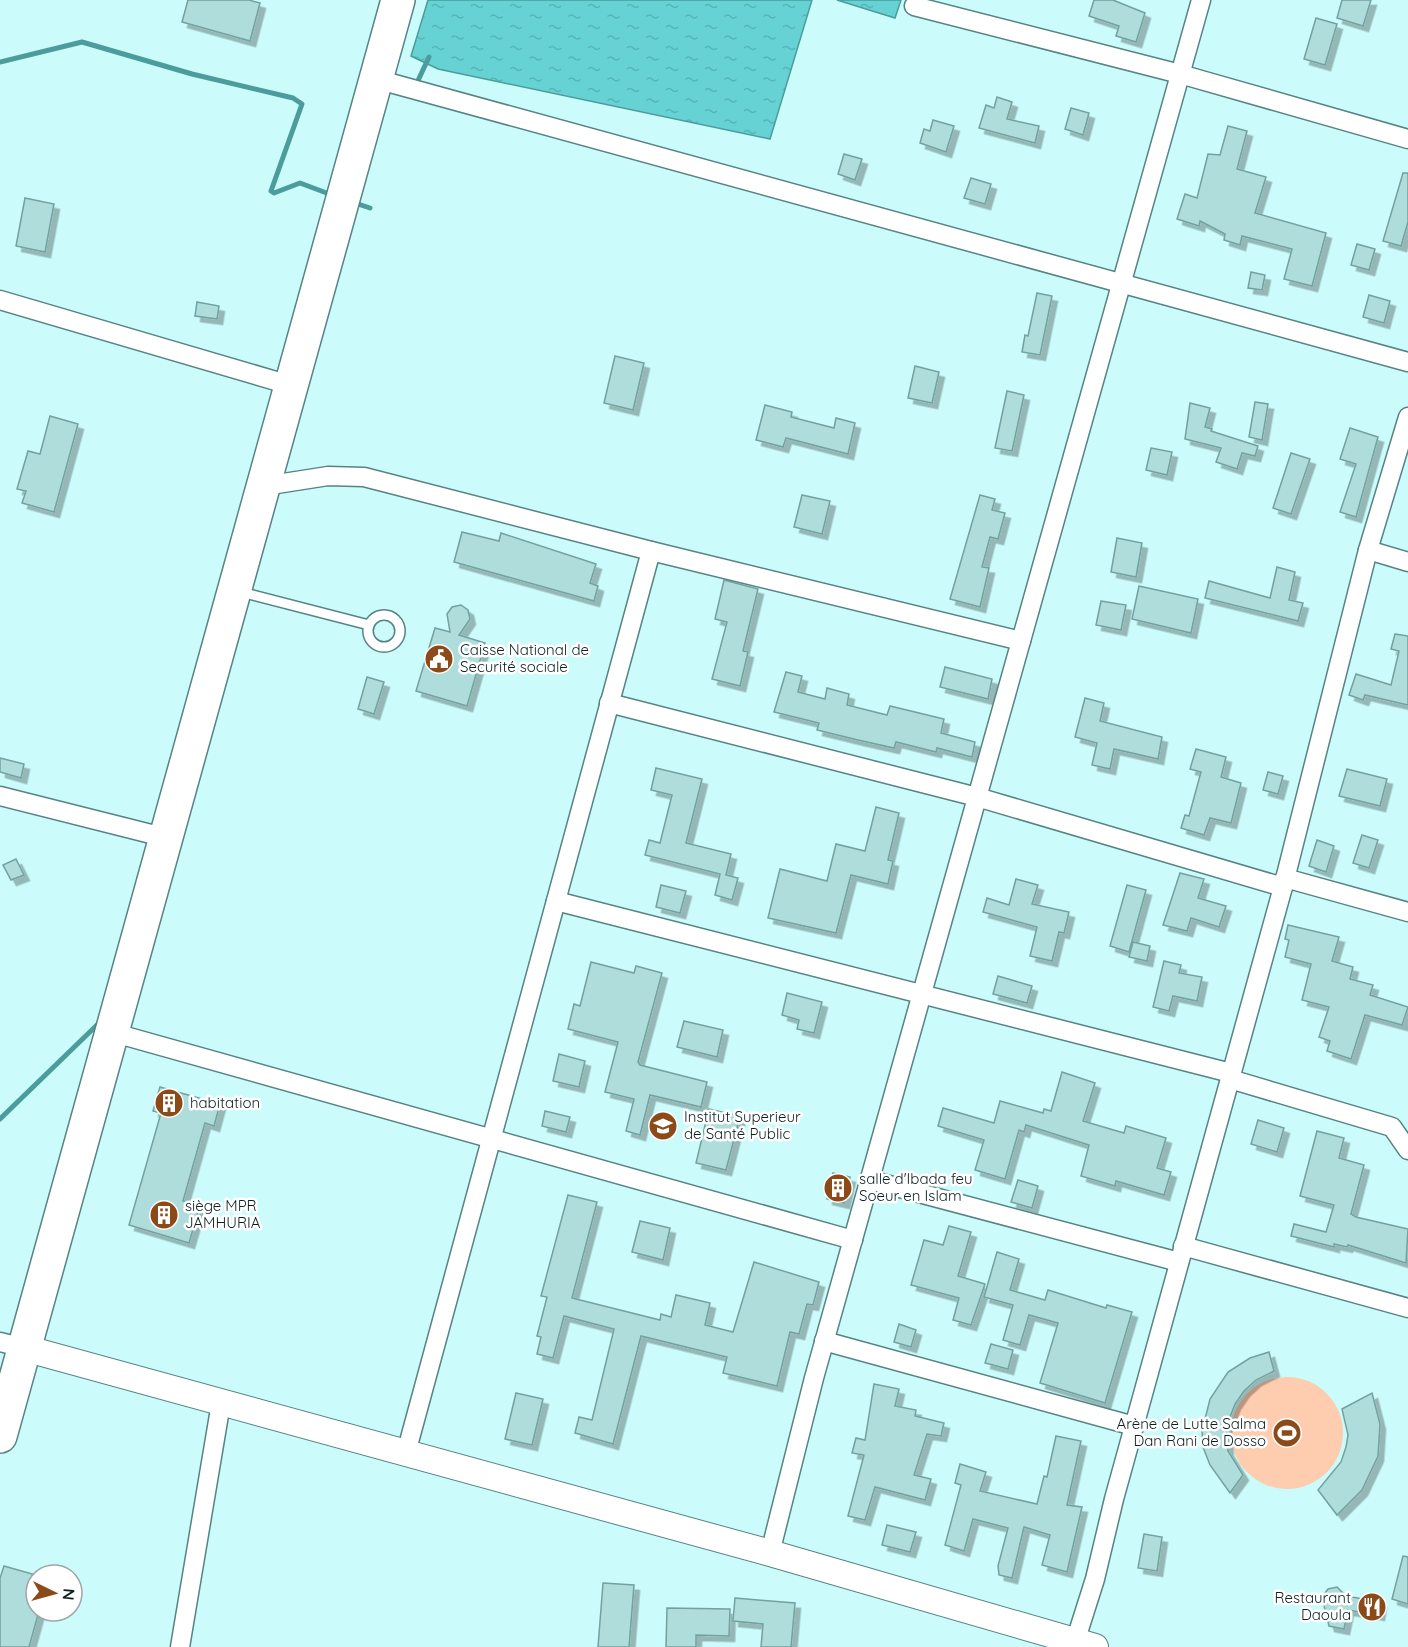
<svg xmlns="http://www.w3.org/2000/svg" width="1408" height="1647" viewBox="0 0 1408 1647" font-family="Quicksand,sans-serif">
<defs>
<pattern id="water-ripples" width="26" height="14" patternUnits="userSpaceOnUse" patternTransform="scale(1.5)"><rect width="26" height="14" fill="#66d2d3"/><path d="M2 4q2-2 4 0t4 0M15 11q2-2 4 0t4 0" fill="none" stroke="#57b4b5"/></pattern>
<filter id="shadow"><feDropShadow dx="5.5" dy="5.5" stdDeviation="0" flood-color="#0004"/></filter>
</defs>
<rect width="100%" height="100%" fill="#cbfbfa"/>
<circle fill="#feccae" cx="1287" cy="1433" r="56"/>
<g fill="url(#water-ripples)" stroke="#4b9d9d" stroke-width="1.5">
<path d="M428,0H812L770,139L438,69L411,56Z"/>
<path d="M837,0H901L895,18Z"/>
</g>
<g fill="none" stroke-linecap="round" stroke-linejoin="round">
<g stroke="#4b9d9d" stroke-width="5">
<path d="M0,62L82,42L192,74L293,98L302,104L271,191L274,193L300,183L332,195"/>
<path d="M415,87L429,57"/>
<path d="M352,202L370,208"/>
<path d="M0,1119L97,1025"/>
</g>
</g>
<g fill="#aedddc" stroke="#73a1a0" stroke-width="1.5" filter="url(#shadow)">
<path d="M188,0H249L260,3L250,41L182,22Z"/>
<path d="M1094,0H1113L1145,13L1136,42L1116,36L1119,26L1089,16Z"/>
<path d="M1342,0H1371L1363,26L1337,18Z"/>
<path d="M1316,18L1337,24L1325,65L1304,59Z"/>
<path d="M997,97L1012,102L1007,119L1039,126L1035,143L979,128L986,105L994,108Z"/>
<path d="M1071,108L1089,113L1083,135L1065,129Z"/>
<path d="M933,120L954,126L946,152L920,143L924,129L930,131Z"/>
<path d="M1228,126L1247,131L1237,169L1266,177L1255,213L1326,233L1312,286L1284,279L1292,249L1242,236L1240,245L1224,240L1225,234L1200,221L1199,226L1177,219L1185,194L1197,198L1208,154L1220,155Z"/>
<path d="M844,154L862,159L855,180L838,174Z"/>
<path d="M1403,173H1408V222L1401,246L1383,241Z"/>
<path d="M971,178L991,184L985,204L964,198Z"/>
<path d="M25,198L54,204L45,252L16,246Z"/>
<path d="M1357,244L1375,249L1369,270L1351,265Z"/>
<path d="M1251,272L1265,275L1262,290L1248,288Z"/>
<path d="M1037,293L1052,296L1040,355L1022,352L1025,335L1028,336Z"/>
<path d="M1369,295L1390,301L1384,323L1363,317Z"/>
<path d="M197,302L219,306L217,319L195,316Z"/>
<path d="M615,356L644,363L633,410L604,403Z"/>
<path d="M915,366L939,372L932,403L908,398Z"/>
<path d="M1007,391L1024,395L1012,451L995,448Z"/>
<path d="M1255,402L1268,404L1262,440L1249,437Z"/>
<path d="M1190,403L1210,408L1205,427L1212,429L1211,431L1258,446L1255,456L1242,453L1237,469L1216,462L1221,448L1185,439Z"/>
<path d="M765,405L792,412L791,417L834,428L836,418L855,423L848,454L786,438L783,447L756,440Z"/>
<path d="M50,416L78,424L54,512L22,503L26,491L17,489L28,451L40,454Z"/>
<path d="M1350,428L1378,437L1356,517L1340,512L1356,464L1340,459Z"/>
<path d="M1151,448L1172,452L1167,475L1146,470Z"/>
<path d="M1291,453L1310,459L1291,514L1273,508Z"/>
<path d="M802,495L830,501L822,534L794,527Z"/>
<path d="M980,495L995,499L992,510L1005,513L998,539L990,537L982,567L989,568L980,607L950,599Z"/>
<path d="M462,532L499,541L501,533L596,564L590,583L598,586L594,601L454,562Z"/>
<path d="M1117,538L1142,543L1136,577L1111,572Z"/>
<path d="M1277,567L1295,572L1289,600L1303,603L1298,621L1205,598L1209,581L1270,598Z"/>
<path d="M724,580L758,589L743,651L748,652L740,686L712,679L727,622L715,619Z"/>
<path d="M1139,586L1198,599L1191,633L1132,619Z"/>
<path d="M1101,601L1126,605L1121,630L1096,625Z"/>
<path d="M461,605L468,610L470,619L459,635L485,643L467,706L416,691L435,628L450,632L447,614L452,607Z"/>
<path d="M1395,634L1408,636V705L1365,695L1363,700L1349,695L1356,674L1391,685L1399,651L1391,649Z"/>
<path d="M945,667L992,679L988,699L940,687Z"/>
<path d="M786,672L802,676L798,692L825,699L827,688L849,694L847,705L887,715L890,706L944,719L941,733L975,742L972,757L937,748L936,752L896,742L894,748L858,740L817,730L819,723L774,712Z"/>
<path d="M367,677L384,682L374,714L358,709Z"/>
<path d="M1085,698L1104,703L1100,721L1162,737L1158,759L1114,749L1110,769L1092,765L1097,743L1075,737Z"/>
<path d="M1196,749L1226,757L1221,777L1241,783L1231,823L1210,818L1204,835L1181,828L1185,815L1189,816L1201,772L1190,769Z"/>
<path d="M0,758L24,764L21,778L0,772Z"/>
<path d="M656,768L702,779L686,843L731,854L726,875L738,878L732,900L715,895L720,874L645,855L649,840L660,843L672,795L651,790Z"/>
<path d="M1347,769L1387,779L1380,806L1339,796Z"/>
<path d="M1268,772L1283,776L1278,794L1263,790Z"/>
<path d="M876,807L899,813L888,860L893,861L888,884L851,875L836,933L768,918L780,869L827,881L836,844L865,851Z"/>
<path d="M1362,835L1378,840L1369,868L1353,863Z"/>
<path d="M1317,840L1334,846L1326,872L1309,866Z"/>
<path d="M16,859L24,875L11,880L3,865Z"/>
<path d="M1180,873L1204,879L1198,898L1226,906L1219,927L1191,918L1187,931L1163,925Z"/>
<path d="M1016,879L1038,885L1032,904L1069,912L1064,933L1059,932L1052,961L1030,956L1037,927L983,912L987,898L1009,905Z"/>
<path d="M661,885L686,891L680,913L656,907Z"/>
<path d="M1127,885L1146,890L1129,952L1110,946Z"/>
<path d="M1288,925L1339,937L1332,961L1353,967L1350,979L1373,985L1370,995L1408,1007L1402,1025L1365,1015L1351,1059L1327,1051L1330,1041L1319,1037L1329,1007L1302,1000L1311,964L1285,957L1289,940L1285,939Z"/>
<path d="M1133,942L1150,946L1147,961L1129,957Z"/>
<path d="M1164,961L1181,965L1179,973L1202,977L1197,1001L1173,996L1169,1011L1153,1007Z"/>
<path d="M591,962L634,973L636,966L662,973L638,1062L640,1065L707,1082L701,1107L650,1095L640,1135L626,1131L634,1099L605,1092L618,1042L568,1029L574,1004L580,1006Z"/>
<path d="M998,976L1032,986L1027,1003L993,994Z"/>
<path d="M787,993L822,1002L814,1033L797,1029L799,1020L782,1015Z"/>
<path d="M684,1021L723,1030L717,1057L677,1047Z"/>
<path d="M559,1054L585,1061L579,1087L553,1081Z"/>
<path d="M1062,1072L1095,1083L1083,1121L1124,1133L1126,1126L1166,1138L1157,1168L1171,1172L1164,1195L1116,1181L1115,1186L1081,1176L1089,1145L1026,1125L1024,1132L1019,1130L1005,1179L975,1170L984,1140L938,1126L943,1108L994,1123L1000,1101L1043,1113L1044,1109L1051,1111Z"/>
<path d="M160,1087L220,1104L214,1126L205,1123L183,1201L200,1205L189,1243L129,1225L161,1113L153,1111Z"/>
<path d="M709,1109L740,1116L726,1170L696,1163Z"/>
<path d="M545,1111L570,1117L566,1132L542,1126Z"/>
<path d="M1258,1120L1284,1128L1277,1152L1251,1144Z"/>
<path d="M1317,1131L1344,1138L1339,1158L1364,1165L1351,1214L1356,1217L1408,1229L1406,1263L1348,1245L1347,1247L1334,1244V1247L1291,1236L1294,1224L1326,1232L1334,1205L1300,1196Z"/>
<path d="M833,1173L850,1177L844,1203L827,1199Z"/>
<path d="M1018,1180L1038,1186L1032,1208L1011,1202Z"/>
<path d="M568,1195L597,1202L572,1298L660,1320L661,1314L671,1317L676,1295L710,1303L705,1325L733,1332L754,1262L819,1282L813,1305L807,1304L799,1334L790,1332L777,1386L723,1373L727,1357L641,1336L613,1444L575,1433L579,1417L592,1420L614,1329L564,1316L553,1358L537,1354L541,1337L537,1336L547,1297L541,1296Z"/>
<path d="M640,1221L670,1228L663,1260L632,1252Z"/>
<path d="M949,1226L971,1232L958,1276L985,1284L971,1325L953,1320L959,1298L911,1285L924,1240L943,1245Z"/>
<path d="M997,1252L1019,1259L1010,1290L1045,1300L1048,1290L1106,1308L1107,1305L1132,1312L1105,1403L1040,1383L1058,1323L1029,1315L1020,1345L1003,1340L1013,1305L984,1297Z"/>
<path d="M899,1324L916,1330L911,1347L894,1342Z"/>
<path d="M991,1344L1013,1350L1008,1369L985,1363Z"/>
<path d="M1269,1352L1274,1371L1256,1380L1244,1391L1235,1404L1226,1427L1228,1451L1243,1475L1230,1493L1210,1465L1203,1447L1202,1431L1210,1399L1228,1372L1250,1358Z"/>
<path d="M874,1384L899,1389L895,1406L916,1410L915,1416L944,1423L941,1436L927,1434L914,1475L931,1479L925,1500L875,1487L865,1520L848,1516L864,1455L852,1453L856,1438L865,1440Z"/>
<path d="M516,1393L543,1399L532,1445L505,1439Z"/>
<path d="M1372,1393L1380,1424L1378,1456L1362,1490L1337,1515L1318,1490L1341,1462L1346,1447L1348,1435L1342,1409Z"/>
<path d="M1056,1436L1081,1441L1067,1505L1082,1507L1067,1572L1042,1565L1050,1535L1024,1527L1012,1578L999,1575L998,1566L1008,1528L973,1519L964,1551L945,1545L961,1485L955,1483L960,1464L986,1472L980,1491L1037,1504L1044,1476L1047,1477Z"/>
<path d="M887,1525L916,1532L910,1552L882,1545Z"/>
<path d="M1144,1534L1162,1537L1157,1571L1138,1568Z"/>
<path d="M1403,1556L1408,1557V1604L1392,1599Z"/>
<path d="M4,1566L36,1575V1611H39L29,1647H0V1578Z"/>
<path d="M603,1583L634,1585L629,1647H598Z"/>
<path d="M1337,1587L1346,1596L1381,1602L1379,1615L1348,1610L1344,1629L1329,1626L1322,1597L1328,1589Z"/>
<path d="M735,1598L795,1603L791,1647H761L763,1624L733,1621Z"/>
<path d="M667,1608L730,1609L729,1636L696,1635V1647H666Z"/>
</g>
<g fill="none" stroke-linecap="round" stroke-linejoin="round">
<g stroke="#568383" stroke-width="12">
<g id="lane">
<path d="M241,592L369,625"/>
<circle cx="384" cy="631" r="16"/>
</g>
</g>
<g stroke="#568383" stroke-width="21">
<g id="street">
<path d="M914,6L1180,74L1408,139"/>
<path d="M376,79L1408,362"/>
<path d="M0,300L293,386"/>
<path d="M264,486L328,476L364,477L651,551L1021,641"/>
<path d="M1368,550L1408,562"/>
<path d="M609,703L977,797L1283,887"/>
<path d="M0,796L167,838"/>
<path d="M1285,878L1408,912"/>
<path d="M556,901L1231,1073"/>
<path d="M111,1032L853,1240"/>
<path d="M1230,1079L1392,1127L1408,1150"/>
<path d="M870,1180L1179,1262"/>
<path d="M1183,1246L1408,1308"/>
<path d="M824,1341L1134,1426"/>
<path d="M0,1342L24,1348"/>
<path d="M406,1453L651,551"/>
<path d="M770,1553L814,1378L1201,0"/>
<path d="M1075,1642L1095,1579L1114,1499L1283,887L1368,550L1408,417"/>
<path d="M180,1647L221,1403"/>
</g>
</g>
<g stroke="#568383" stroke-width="28">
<path id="secondary" d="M24,1348L770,1553L1095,1647"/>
</g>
<g stroke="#568383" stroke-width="36">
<path id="highway" d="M0,1436L398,0"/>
</g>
<use href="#lane" stroke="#fff" stroke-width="9"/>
<use href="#street" stroke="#fff" stroke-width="18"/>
<use href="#secondary" stroke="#fff" stroke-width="26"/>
<use href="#highway" stroke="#fff" stroke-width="33"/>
</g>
<defs>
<g id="civic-disc" transform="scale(1.5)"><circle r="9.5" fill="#8c4a19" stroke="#fff"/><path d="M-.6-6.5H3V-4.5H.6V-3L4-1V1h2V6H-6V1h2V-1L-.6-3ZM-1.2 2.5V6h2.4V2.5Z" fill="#fff"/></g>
<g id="building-disc" transform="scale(1.5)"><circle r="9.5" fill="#8c4a19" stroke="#fff"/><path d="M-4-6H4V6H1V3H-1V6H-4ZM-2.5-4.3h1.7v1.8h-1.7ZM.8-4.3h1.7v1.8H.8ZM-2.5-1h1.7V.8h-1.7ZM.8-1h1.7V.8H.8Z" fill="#fff"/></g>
<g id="school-disc" transform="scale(1.5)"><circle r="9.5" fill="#8c4a19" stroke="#fff"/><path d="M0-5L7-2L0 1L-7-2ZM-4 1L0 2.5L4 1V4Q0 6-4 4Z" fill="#fff"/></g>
<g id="stadium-disc" transform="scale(1.5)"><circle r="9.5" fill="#8c4a19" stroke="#fff"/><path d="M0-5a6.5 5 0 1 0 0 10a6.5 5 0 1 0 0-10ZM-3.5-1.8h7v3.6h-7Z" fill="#fff"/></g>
<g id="restaurant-disc" transform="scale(1.5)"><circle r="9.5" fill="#8c4a19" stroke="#fff"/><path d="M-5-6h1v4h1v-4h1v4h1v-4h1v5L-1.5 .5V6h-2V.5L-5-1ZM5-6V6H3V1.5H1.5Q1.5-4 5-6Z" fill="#fff"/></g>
</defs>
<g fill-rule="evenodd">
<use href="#civic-disc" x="439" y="659"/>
<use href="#building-disc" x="169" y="1103"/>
<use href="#school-disc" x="663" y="1126"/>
<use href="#building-disc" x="838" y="1188"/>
<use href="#building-disc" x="164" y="1215"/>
<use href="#stadium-disc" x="1287" y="1433"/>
<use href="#restaurant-disc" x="1372" y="1607"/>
</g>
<g text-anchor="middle" stroke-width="5" stroke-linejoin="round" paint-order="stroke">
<g font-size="15" fill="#0d2020" stroke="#fff" text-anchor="start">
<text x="460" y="655">Caisse National de<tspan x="460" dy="17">Securité sociale</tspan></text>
<text x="190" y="1108">habitation</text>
<text x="684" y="1122">Institut Superieur<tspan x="684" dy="17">de Santé Public</tspan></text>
<text x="859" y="1184">salle d'Ibada feu<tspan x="859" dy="17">Soeur en Islam</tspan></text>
<text x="185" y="1211">siège MPR<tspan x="185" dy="17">JAMHURIA</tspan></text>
<text x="1266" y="1429" text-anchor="end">Arène de Lutte Salma<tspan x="1266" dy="17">Dan Rani de Dosso</tspan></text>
<text x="1351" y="1603" text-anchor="end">Restaurant<tspan x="1351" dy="17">Daoula</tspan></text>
</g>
</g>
<g transform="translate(54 1593) rotate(95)"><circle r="28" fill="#ffffff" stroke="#9ea6a6" stroke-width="1.5"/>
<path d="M0-4.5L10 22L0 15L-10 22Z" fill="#8c4a19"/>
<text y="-9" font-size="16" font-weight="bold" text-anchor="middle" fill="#0d2020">N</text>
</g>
</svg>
